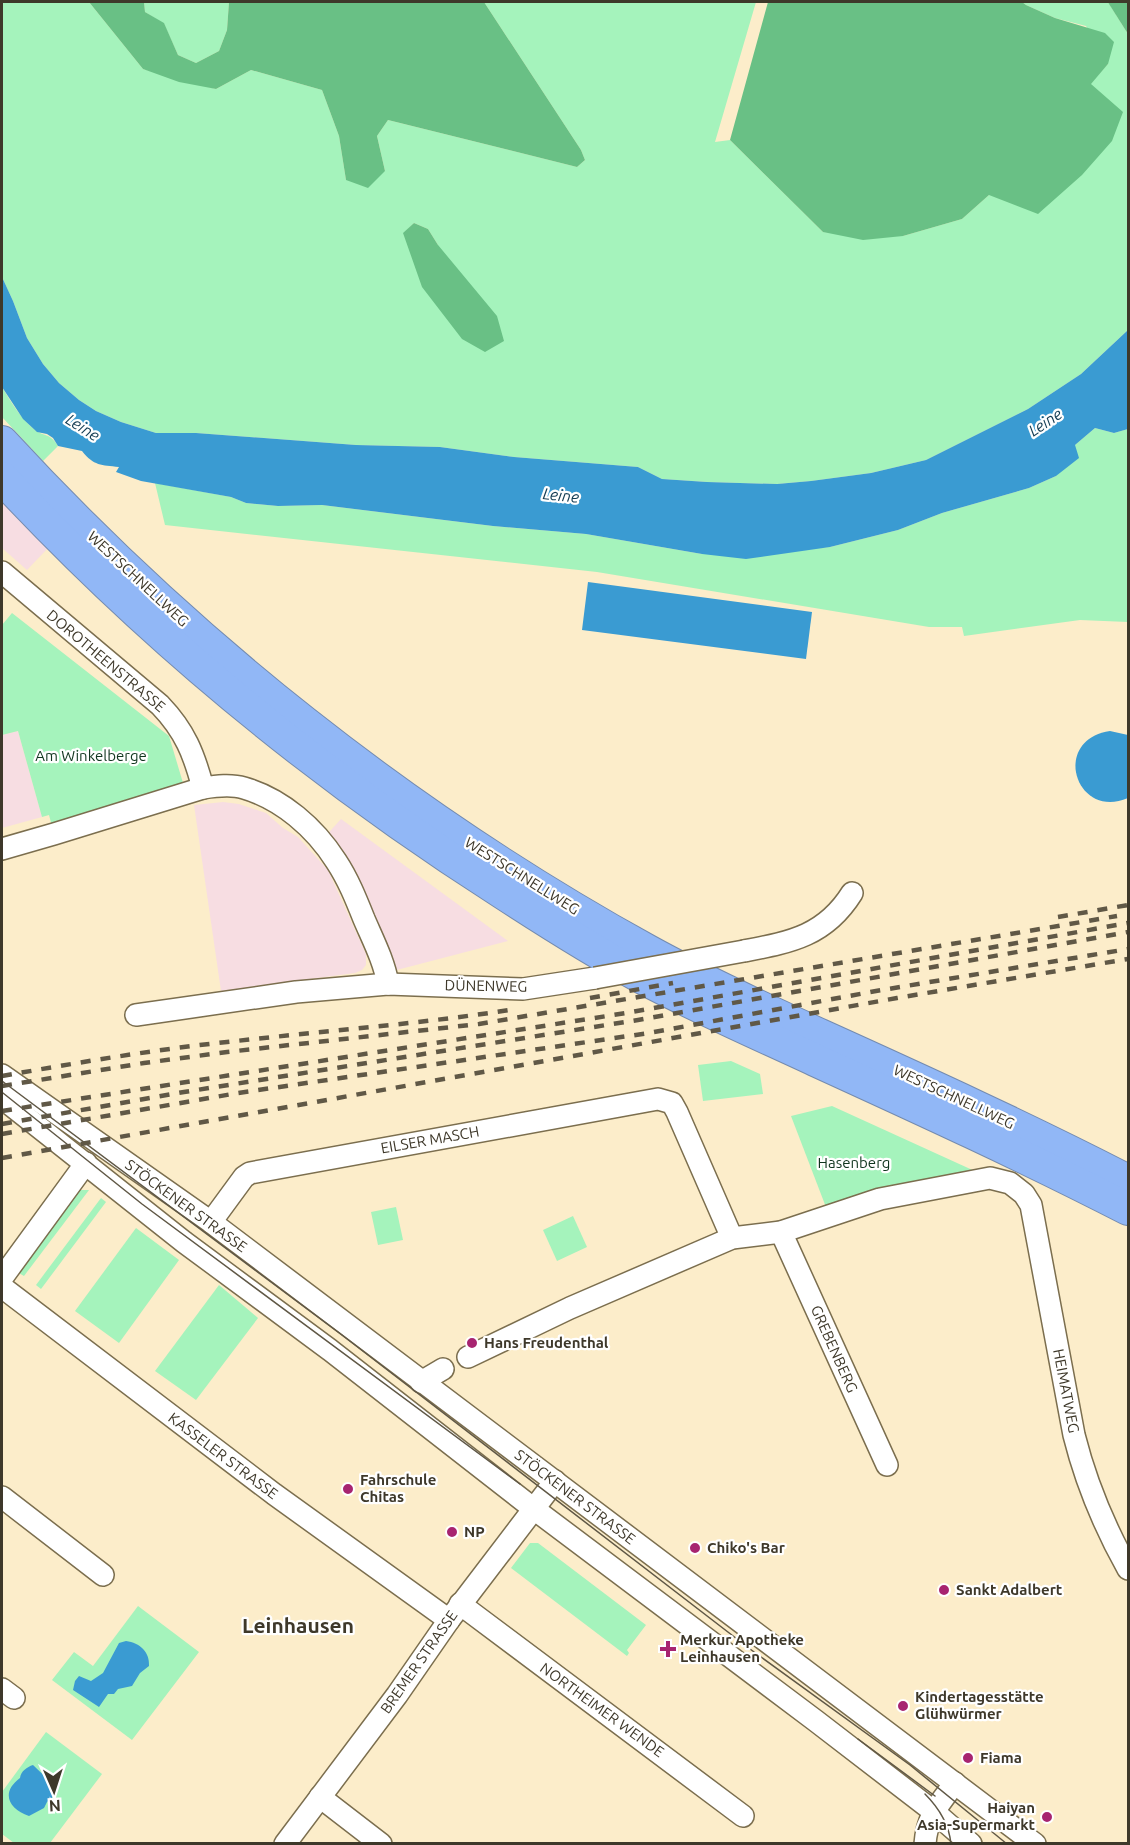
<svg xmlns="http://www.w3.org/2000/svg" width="1130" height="1845" viewBox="0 0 1130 1845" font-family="Ubuntu,sans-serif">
<rect width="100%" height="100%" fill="#fcedca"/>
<g fill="#f7dde2">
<path d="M2,500L49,547L27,570L2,548Z"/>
<path d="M18,731L42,817L2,828V735Z"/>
<path d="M223,802L239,804L266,813L283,828L298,837L328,870L366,954V965L362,970L355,973L221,991L194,805Z"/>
<path d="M341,819L508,941L389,972L323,839Z"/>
</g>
<g fill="#a5f3bc" fill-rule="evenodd">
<path d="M2,2H89L143,69L216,89L251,70L322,90L339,136L346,180L385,171L377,136L388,120L577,167L585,160L581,150L484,2H756L715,142L730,140L823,232L903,236L962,219L989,195L1108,64L1086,26L1055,18L1026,5L1022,2H1108L1128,34V330L1081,374L1028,409L926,460L871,473L811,481L777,484L707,482L662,479L638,467L514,457L440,447L356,445L196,433H156L121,422L96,411L79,400L59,383L43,364L27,338L13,301L2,277ZM414,223L428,229L438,245L412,256L404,233Z"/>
<path d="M144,2H229L227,30L219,51L196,63L178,55L164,24L145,12Z"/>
<path d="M2,387C11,402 21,419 35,430C45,437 50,433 58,446L43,461L2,417Z"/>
<path d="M1095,428L1114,433L1128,429V622L1080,620L964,636L962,627H929L597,572L165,525L155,483L231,497L246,503L278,506L322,505L493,526L586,534L702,554L830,547L898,530L942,513L1029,488L1056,476L1075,445Z"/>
<path d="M12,613L169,736L186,793L54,834L49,815L42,817L18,731L2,735V625Z"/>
<path d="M731,1061L760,1074L763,1094L703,1101L698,1065Z"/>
<path d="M832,1106L990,1178L829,1215L791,1116Z"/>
<path d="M78,1190H89L24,1276L17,1272Z"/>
<path d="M101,1198L106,1202L41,1289L36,1285Z"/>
<path d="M396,1207L403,1240L378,1245L371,1212Z"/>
<path d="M573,1216L587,1247L557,1261L543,1230Z"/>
<path d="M136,1228L179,1260L119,1343L75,1311Z"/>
<path d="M219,1285L258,1318L196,1400L155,1371Z"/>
<path d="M530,1543H538L646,1625L627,1650L629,1653L627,1656L511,1568Z"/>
<path d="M138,1606L199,1652L132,1740L52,1680L74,1652L93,1666Z"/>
<path d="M46,1732L102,1774L50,1843H14L2,1834V1792Z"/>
</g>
<g fill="#69c085">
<path d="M89,2H144L145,12L164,23L178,55L196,63L219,51L227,30L229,2H484L581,150L585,160L577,167L388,120L377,136L385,171L368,188L346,180L339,136L322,90L251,70L216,89L179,82L143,69Z"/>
<path d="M768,2H1022L1026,5L1055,18L1105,33L1114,42L1108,64L1091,84L1123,112L1112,141L1082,175L1038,214L989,195L962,219L903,236L863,240L823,232L730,140Z"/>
<path d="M1108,2H1128V34L1109,4Z"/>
<path d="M414,223L428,229L438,245L497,316L504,341L485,352L462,339L422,287L403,233Z"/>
</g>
<g fill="#3a9bd2">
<path d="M2,277L13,301L27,338L43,364L59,383L79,400L96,411L121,422L156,433H196L356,445L440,447L514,457L638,467L662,479L707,482L777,484L811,481L871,473L926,460L1028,409L1081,374L1128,330V429L1114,433L1095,428L1075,445L1079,458L1056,476L1029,488L942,513L898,530L830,547L746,559L702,554L586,534L493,526L322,505L278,506L246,503L231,497L141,481L116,472L119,467C101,465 94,466 82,451L58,446L53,438L47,434L37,432L23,419L2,387Z"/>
<path d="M588,582L812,612L806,659L582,630Z"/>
<path d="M1110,731L1128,735V798C1076,821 1050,740 1110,731Z"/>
<path d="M126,1641C140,1643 150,1652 149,1666L140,1673L132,1686L118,1689L114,1694H108L99,1707L73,1690L75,1681L79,1676L91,1681L103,1673L119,1643Z"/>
<path d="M33,1765L57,1788L56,1794L47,1802L44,1808L29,1816C9,1809 0,1793 20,1778C21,1771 27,1767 33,1765Z"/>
</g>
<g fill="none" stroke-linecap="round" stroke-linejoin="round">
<g stroke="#7b6e4e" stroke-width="24">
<g id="minor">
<path d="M2,572L160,705C185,731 194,754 203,788C216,786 231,784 244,788C282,799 315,828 336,861C348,879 356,899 364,919C373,940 384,961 388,984"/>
<path d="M2,849L54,834L203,788"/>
<path d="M744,951C791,942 825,936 852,893"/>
<path d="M136,1015L296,992L388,984L523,989L595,978"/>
<path d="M2,1075L211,1222L1035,1844"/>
<path d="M2,1098L184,1242L330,1350L534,1509L816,1721L933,1811L971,1844"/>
<path d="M211,1222L244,1177L250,1173L658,1099L672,1103L677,1112L732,1238"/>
<path d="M781,1232L887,1465"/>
<path d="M2,1278L86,1163"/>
<path d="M2,1287L274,1494L449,1620"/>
<path d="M468,1357L570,1308L732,1238L781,1232L880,1199L990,1178L1010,1183L1024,1194L1031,1205L1074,1435C1086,1483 1104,1526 1128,1569"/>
<path d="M421,1382L443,1369"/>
<path d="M2,1497L103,1575"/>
<path d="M460,1604L743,1816"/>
<path d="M2,1689L14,1698"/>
<path d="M320,1797L381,1844"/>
<path d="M285,1844L397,1695L449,1620L555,1481"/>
<path d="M925,1844C927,1816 939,1804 955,1783"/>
</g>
</g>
<g stroke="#748baf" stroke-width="34">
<g id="highway">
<path d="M2,442C188,644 407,818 648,951C704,982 762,1008 820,1035C924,1082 1027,1129 1128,1181"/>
<path d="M2,478C150,637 320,776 503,893C549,923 595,952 643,978C699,1008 757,1033 815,1060C920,1108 1025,1156 1128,1209"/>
</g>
</g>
<use href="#minor" stroke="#fff" stroke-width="21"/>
<use href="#highway" stroke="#91b7f6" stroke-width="32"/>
<g stroke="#605846" stroke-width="1.5">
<path d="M2,1081L342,1335L750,1649L910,1765L1007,1844"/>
<path d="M3,1093L142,1204L520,1484"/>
<path d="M858,1739L935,1796"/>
<path d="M925,1794C938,1807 949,1824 951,1844"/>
</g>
<g stroke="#605846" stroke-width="4.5" stroke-dasharray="10 10" stroke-linecap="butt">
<path d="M1058,917L1128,905"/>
<path d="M590,998L673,983"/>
<path d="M2,1076C76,1063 151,1050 227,1042C323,1031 420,1024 516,1009"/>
<path d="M2,1086L144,1063L227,1052L479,1024L1117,916"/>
<path d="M2,1111L626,1013L1128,923"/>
<path d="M2,1124L184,1092L638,1020L1128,932"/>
<path d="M2,1134L238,1093L649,1033L876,991L1128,949"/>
<path d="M2,1158L897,998L1128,959"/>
</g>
<g stroke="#7b6e4e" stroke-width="24" stroke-linecap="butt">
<path id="minor-bridge" d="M595,978L744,951"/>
</g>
<use href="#minor-bridge" stroke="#fff" stroke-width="21"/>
</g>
<g fill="#a72470" stroke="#fff" stroke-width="2">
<circle cx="472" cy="1343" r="6"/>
<circle cx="348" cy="1489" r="6"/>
<circle cx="452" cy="1532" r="6"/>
<circle cx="695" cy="1548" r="6"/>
<circle cx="944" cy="1590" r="6"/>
<path d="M665 1640h6v6h6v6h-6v6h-6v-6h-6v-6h6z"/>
<circle cx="903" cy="1706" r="6"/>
<circle cx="968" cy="1758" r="6"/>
<circle cx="1047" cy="1817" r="6"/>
</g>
<g text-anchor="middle" stroke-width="4.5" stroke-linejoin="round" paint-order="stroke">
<g font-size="15" fill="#3e382a" stroke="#fff">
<text transform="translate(138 579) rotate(43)" y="5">WESTSCHNELLWEG</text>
<text transform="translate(106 661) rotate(40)" y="5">DOROTHEENSTRASSE</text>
<text transform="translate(522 876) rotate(32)" y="5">WESTSCHNELLWEG</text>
<text transform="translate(486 986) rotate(1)" y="5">DÜNENWEG</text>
<text transform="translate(954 1097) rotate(25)" y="5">WESTSCHNELLWEG</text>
<text transform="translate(430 1140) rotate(-10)" y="5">EILSER MASCH</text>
<text transform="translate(186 1206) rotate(36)" y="5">STÖCKENER STRASSE</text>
<text transform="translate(834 1349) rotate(66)" y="5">GREBENBERG</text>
<text transform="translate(1066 1391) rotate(79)" y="5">HEIMATWEG</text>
<text transform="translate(223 1456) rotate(37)" y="5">KASSELER STRASSE</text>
<text transform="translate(575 1497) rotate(37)" y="5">STÖCKENER STRASSE</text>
<text transform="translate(419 1662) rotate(-55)" y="5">BREMER STRASSE</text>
<text transform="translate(602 1710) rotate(36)" y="5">NORTHEIMER WENDE</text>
</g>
<g font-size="15" fill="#10351e" stroke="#fff">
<text x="91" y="761">Am Winkelberge</text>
<text x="854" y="1168">Hasenberg</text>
</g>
<g font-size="15" font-weight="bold" fill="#3e382a" stroke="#fff" text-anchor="start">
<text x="484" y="1348">Hans Freudenthal</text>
<text x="360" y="1485">Fahrschule<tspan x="360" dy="17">Chitas</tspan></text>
<text x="464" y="1537">NP</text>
<text x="707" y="1553">Chiko's Bar</text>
<text x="956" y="1595">Sankt Adalbert</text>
<text x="680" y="1645">Merkur Apotheke<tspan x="680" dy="17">Leinhausen</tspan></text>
<text x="915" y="1702">Kindertagesstätte<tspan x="915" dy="17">Glühwürmer</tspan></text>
<text x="980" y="1763">Fiama</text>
<text x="1035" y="1813" text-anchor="end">Haiyan<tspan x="1035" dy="17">Asia-Supermarkt</tspan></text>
</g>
<g font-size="16" font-style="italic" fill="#123b52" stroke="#fff">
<text transform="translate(1045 422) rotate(-34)" y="6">Leine</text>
<text transform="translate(83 427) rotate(32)" y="6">Leine</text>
<text transform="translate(561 495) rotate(6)" y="6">Leine</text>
</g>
<g font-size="21" font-weight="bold" fill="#3e382a" stroke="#fff">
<text x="298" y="1633">Leinhausen</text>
</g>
</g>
<rect width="1130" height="1845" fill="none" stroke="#3e382a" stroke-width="6"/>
<g transform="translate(54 1791) rotate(177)" stroke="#ffffff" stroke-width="4.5" paint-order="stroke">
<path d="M0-4.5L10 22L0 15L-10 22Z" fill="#3e382a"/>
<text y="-9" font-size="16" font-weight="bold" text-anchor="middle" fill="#3e382a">N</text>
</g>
</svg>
